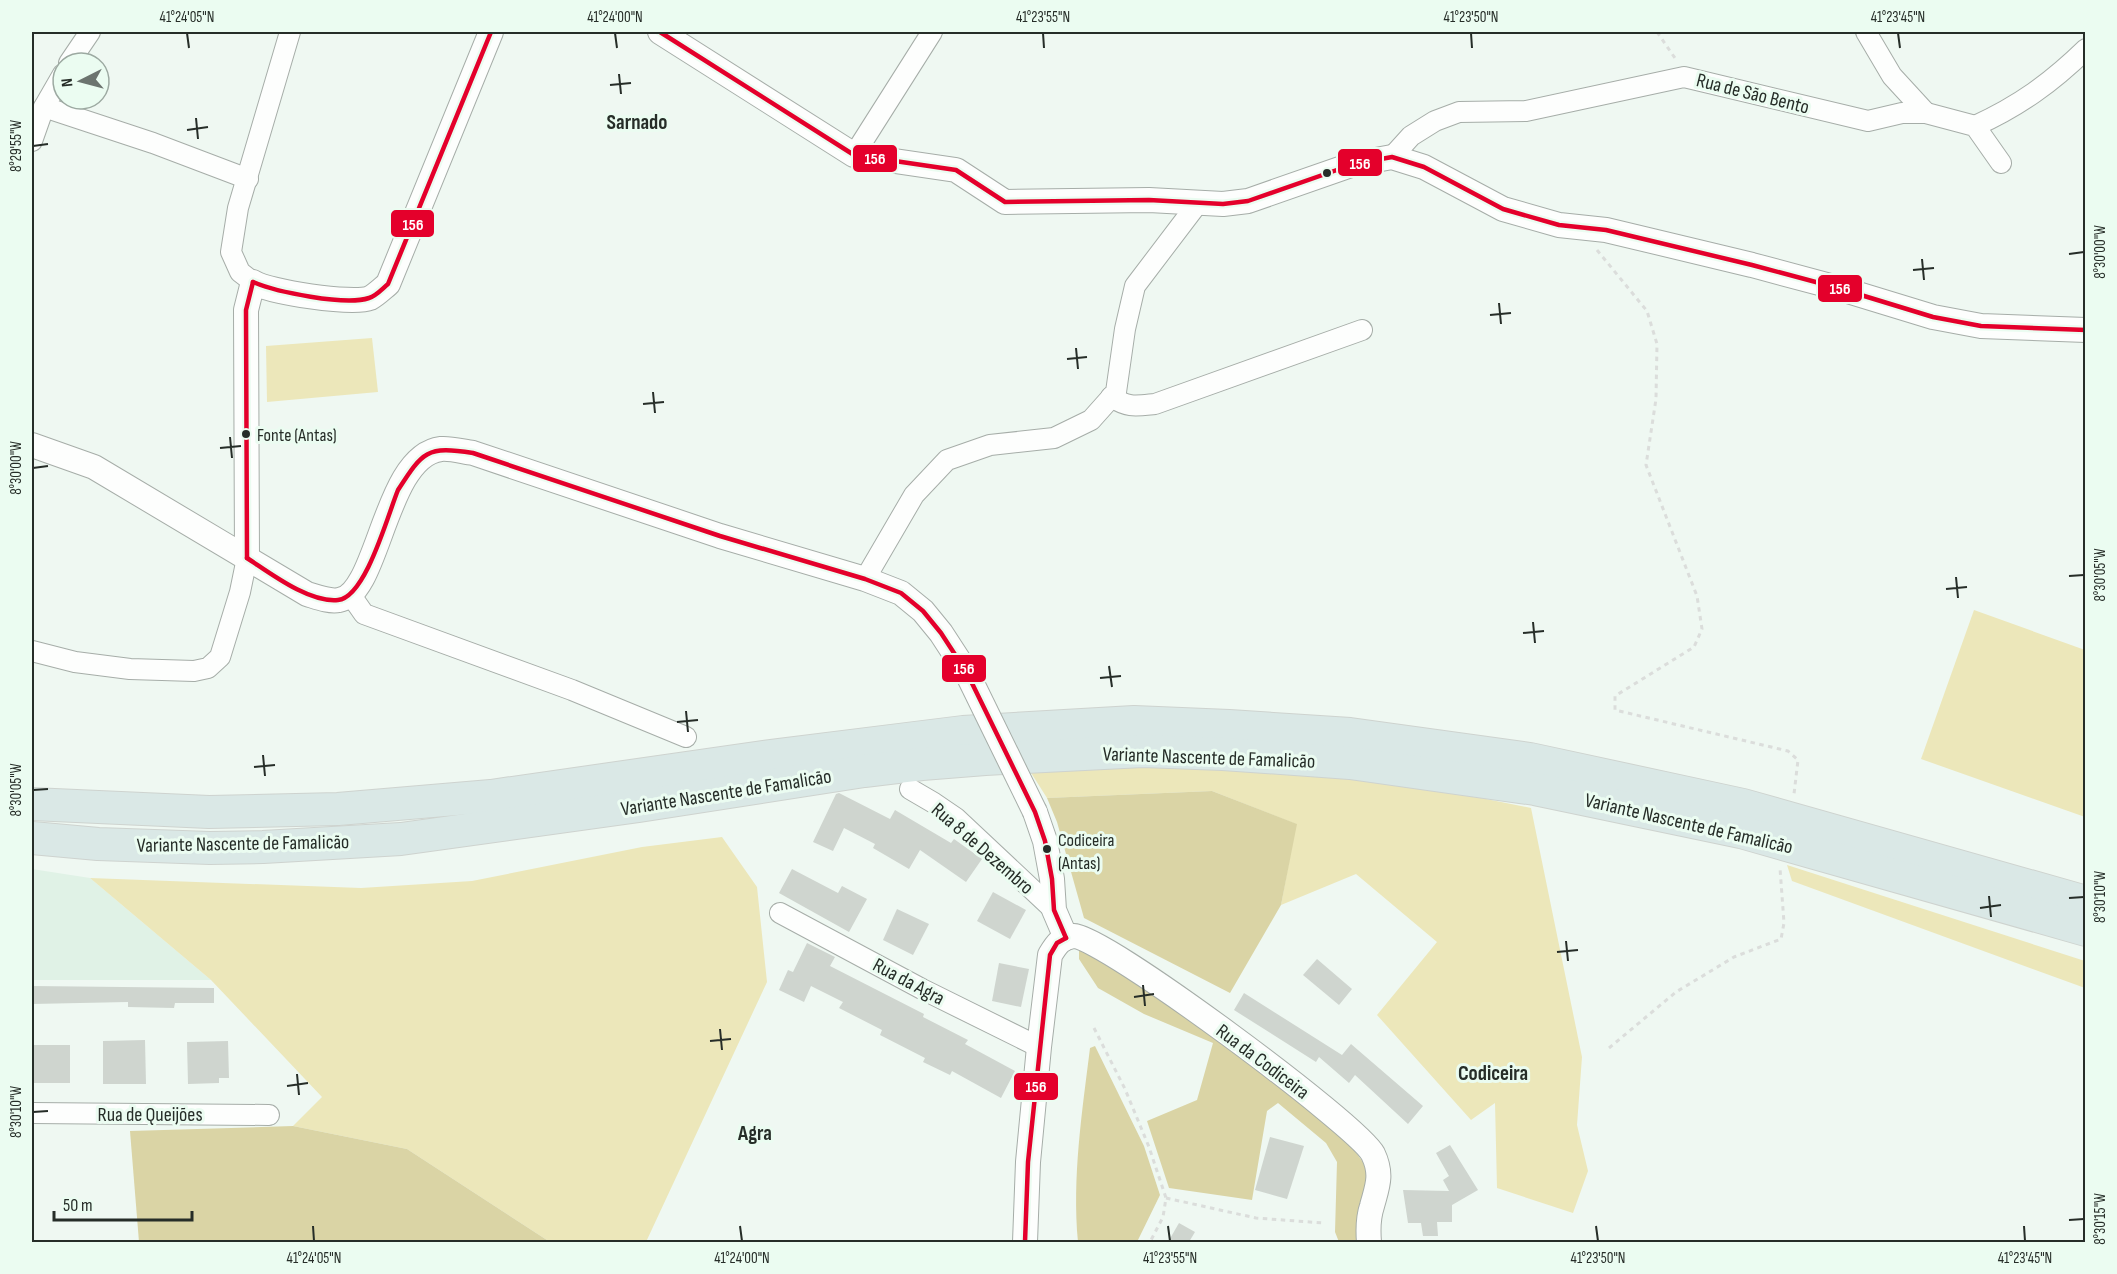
<svg xmlns="http://www.w3.org/2000/svg" width="2117" height="1274" viewBox="0 0 2117 1274" font-family="'Sofia Sans Condensed',sans-serif">
<rect width="100%" height="100%" fill="#eff8f2"/>
<path fill="#e0f2e6" d="M32,869L90,878L211,980H32Z"/>
<g fill="#ece7ba">
<path d="M372,338L378,392L267,402L266,346Z"/>
<path d="M1974,610L2085,650V817L1921,759Z"/>
<path d="M1088,763L1298,771L1431,788L1531,808L1582,1057L1577,1125L1588,1171L1573,1213L1497,1188L1495,1103L1471,1120L1377,1015L1437,942L1356,874L1281,905L1296,824L1212,791L1047,798L1028,768Z"/>
<path d="M722,837L757,887L767,982L646,1242H550L407,1149L293,1126L322,1097L211,980L90,878L361,888L472,881L642,847Z"/>
<path d="M1787,865L2085,961V988L1792,881Z"/>
</g>
<g fill="#dad4a5">
<path d="M1212,791L1297,824L1281,905L1230,993L1084,918L1057,822L1047,798Z"/>
<path d="M1086,950L1196,1023L1307,1108L1351,1146L1363,1162L1369,1181L1360,1242H1339L1335,1232L1337,1162L1326,1143L1278,1103L1267,1111L1252,1200L1169,1188L1147,1121L1197,1100L1213,1043L1144,1014L1098,988L1079,959V951Z"/>
<path d="M1095,1046L1144,1146L1160,1195L1137,1242H1078C1072,1177 1082,1113 1090,1048Z"/>
<path d="M293,1126L407,1149L550,1242H139L130,1131Z"/>
</g>
<g fill="#cfd5cf">
<path d="M839,793L890,819L895,810L951,843L954,839L982,859L966,882L920,850L909,869L873,848L875,844L844,828L833,851L813,842L836,794Z"/>
<path d="M792,869L838,893L842,886L867,899L849,932L779,893Z"/>
<path d="M993,892L1026,910L1010,939L977,921Z"/>
<path d="M897,909L929,924L913,955L883,940Z"/>
<path d="M807,943L835,957L830,966L924,1014L923,1017L968,1040L965,1044L1015,1071L1001,1098L952,1071L950,1075L923,1062L925,1058L880,1035L882,1030L839,1008L843,1002L811,986L804,1002L779,990L788,970L793,972Z"/>
<path d="M1317,959L1352,989L1339,1005L1303,975Z"/>
<path d="M999,963L1029,969L1021,1007L992,1001Z"/>
<path d="M32,986L214,988V1003H175L174,1008L128,1007V1002L32,1004Z"/>
<path d="M1244,993L1342,1055L1351,1044L1423,1106L1408,1124L1355,1075L1349,1083L1319,1057L1316,1062L1234,1010Z"/>
<path d="M145,1040L146,1084H103V1041Z"/>
<path d="M228,1041L229,1078H219V1083L188,1084L187,1042Z"/>
<rect x="32" y="1045" width="38" height="38"/>
<path d="M1270,1137L1304,1146L1287,1199L1255,1190Z"/>
<path d="M1450,1145L1478,1190L1452,1205V1222H1437L1438,1236H1423L1421,1223H1408L1403,1190L1449,1191L1443,1180L1449,1176L1436,1153Z"/>
<path d="M1179,1223L1195,1232L1189,1242H1168Z"/>
</g>
<g fill="none" stroke-linecap="round" stroke-linejoin="round">
<g stroke="#a6ada8" stroke-width="22">
<g id="minor">
<path d="M1866,32L1892,76L1926,113"/>
<path d="M69,63L90,32"/>
<path d="M44,107L153,143L248,179"/>
<path d="M1975,126C2019,106 2051,83 2086,49"/>
<path d="M32,141L44,107L63,74"/>
<path d="M854,155L932,32"/>
<path d="M1392,157L1411,136L1435,121L1459,112L1526,111L1684,77L1868,121L1902,113H1926L1975,126L2001,163"/>
<path d="M253,282L240,272L231,252L238,208L290,32"/>
<path d="M1111,397C1129,408 1135,406 1155,404L1362,330"/>
<path d="M865,579L914,495L947,460L990,445L1054,438L1091,420L1116,392L1125,329L1135,286L1198,203"/>
<path d="M350,594L364,614L572,690L686,737"/>
<path d="M32,651L75,662L130,669L194,671L208,668L220,657L240,592L247,558"/>
<path d="M910,789L934,803L956,818L1054,910"/>
<path d="M780,913L922,989L1039,1047"/>
<path d="M32,1113L269,1115"/>
</g>
</g>
<g stroke="#a6ada8" stroke-width="26">
<g id="tertiary">
<path d="M660,32L854,155L956,170L1005,202L1149,200L1223,204L1248,201L1354,164L1392,157L1424,167L1503,209L1559,225L1606,230L1752,265L1838,288L1933,317L1981,326L2086,330"/>
<path d="M32,445L94,467L307,594C317,597 329,602 339,600C379,595 384,456 441,449C451,448 464,452 473,453L720,536L865,579L901,593L923,611L941,633L967,673"/>
<path d="M247,558L246,310L253,282C268,292 353,305 370,298C376,295 383,288 388,284L491,32"/>
<path d="M1035,812L1045,841L1052,879L1054,910L1066,938"/>
<path d="M1025,1242L1028,1162L1039,1047L1050,955C1056,945 1061,937 1074,936C1103,936 1358,1125 1373,1154C1383,1175 1377,1187 1372,1206C1368,1218 1368,1230 1369,1242"/>
</g>
</g>
<g stroke="#ced3cf" stroke-width="34">
<g id="trunk">
<path d="M32,804L209,812L338,809L491,796L778,755L963,732L1134,722L1229,726L1350,734L1530,759L1743,805L2086,902"/>
<path d="M32,838L98,844L210,848L263,847L401,839L639,806L864,771L922,764L985,759L1143,751L1223,754L1350,763L1535,789L1741,832L2086,930"/>
</g>
</g>
<g stroke="#dbdddb" stroke-width="3" stroke-dasharray="4.5 4.5" stroke-linecap="butt">
<path d="M1657,32L1677,61"/>
<path d="M1597,250L1647,311L1657,344L1656,399L1646,465L1697,596L1702,629L1694,647L1615,696V710L1788,751L1798,760L1794,794"/>
<path d="M1094,1028L1125,1089L1149,1147L1166,1198L1163,1217L1150,1242"/>
<path d="M1609,1048L1676,992L1734,957L1781,939L1784,923L1780,868"/>
<path d="M1166,1198L1256,1218L1323,1223"/>
</g>
<use href="#minor" stroke="#fdfefd" stroke-width="20"/>
<use href="#tertiary" stroke="#fdfefd" stroke-width="24"/>
<use href="#trunk" stroke="#dae8e6" stroke-width="32"/>
<g stroke="#a6ada8" stroke-width="26" stroke-linecap="butt">
<path id="tertiary-bridge" d="M967,673L1035,812"/>
</g>
<use href="#tertiary-bridge" stroke="#fdfefd" stroke-width="24"/>
<g stroke="#ebfcf1" stroke-width="9">
<g id="bus-1">
<path d="M660,32L854,155L956,170L1005,202L1149,200L1223,204L1248,201L1354,164L1392,157L1424,167L1503,209L1559,225L1606,230L1752,265L1838,288L1933,317L1981,326L2086,330"/>
<path d="M253,282C276,292 345,306 369,298C376,296 382,289 388,284L491,32"/>
<path d="M247,558C270,573 309,603 338,600C366,597 388,514 398,490C423,451 427,446 473,453L720,536L865,579L901,593L923,611L941,633L967,673L1035,812L1045,841L1052,879L1054,910L1066,938"/>
<path d="M247,558L246,310L253,282"/>
<path d="M1025,1242L1028,1162L1050,955L1057,943L1066,938"/>
</g>
</g>
<use href="#bus-1" stroke="#e4002b" stroke-width="4.5"/>
</g>
<path fill="none" stroke="#262d28" stroke-width="2" d="M187,33L189,48M615,33L617,48M1043,33L1044,48M1471,33L1472,48M1898,33L1900,48M619,74L621,94M610,85L631,83M196,118L198,139M187,130L208,127M33,146L48,144M2069,254L2084,252M1922,259L1924,280M1913,270L1934,268M1499,303L1501,324M1490,315L1511,313M1076,348L1078,369M1067,359L1087,357M653,392L655,413M643,404L664,402M230,437L232,458M220,448L241,446M33,468L48,466M2069,576L2084,575M1956,577L1958,598M1946,589L1967,587M1533,622L1535,643M1523,633L1544,631M1109,666L1112,687M1100,678L1121,676M686,711L688,732M677,722L698,720M263,755L265,776M254,767L275,765M33,790L48,789M1989,896L1991,917M2069,898L2084,897M1980,908L2001,905M1566,941L1568,961M1557,952L1578,950M1143,985L1145,1006M1134,997L1154,994M720,1029L722,1050M710,1041L731,1039M297,1074L299,1095M287,1086L308,1083M33,1112L48,1111M2069,1220L2084,1219M313,1226L314,1241M740,1226L742,1241M1168,1226L1170,1241M1596,1226L1598,1241M2024,1226L2025,1241"/>
<g fill="#262d28" stroke="#ebfcf1" stroke-width="2">
<circle cx="1327" cy="173" r="5"/>
<circle cx="246" cy="434" r="5"/>
<circle cx="1047" cy="849" r="5"/>
</g>
<g text-anchor="middle" stroke-width="6" stroke-linejoin="round" paint-order="stroke">
<g font-size="18" fill="#262d28" stroke="#ebfcf1" text-anchor="start">
<text x="257" y="441">Fonte (Antas)</text>
<text x="1058" y="846">Codiceira<tspan x="1058" dy="23">(Antas)</tspan></text>
</g>
<g font-size="20" fill="#262d28" stroke="#ebfcf1">
<text transform="translate(1753 93) rotate(14)" y="7">Rua de São Bento</text>
<text transform="translate(1209 757) rotate(2)" y="7">Variante Nascente de Famalicão</text>
<text transform="translate(726 792) rotate(-9)" y="7">Variante Nascente de Famalicão</text>
<text transform="translate(1689 823) rotate(13)" y="7">Variante Nascente de Famalicão</text>
<text transform="translate(243 843) rotate(-1)" y="7">Variante Nascente de Famalicão</text>
<text transform="translate(983 848) rotate(41)" y="7">Rua 8 de Dezembro</text>
<text transform="translate(909 981) rotate(28)" y="7">Rua da Agra</text>
<text transform="translate(1263 1061) rotate(37)" y="7">Rua da Codiceira</text>
<text x="150" y="1121">Rua de Queijões</text>
</g>
<g font-size="21" font-weight="bold" fill="#262d28" stroke="#ebfcf1">
<text x="637" y="129">Sarnado</text>
<text x="1493" y="1080">Codiceira</text>
<text x="755" y="1140">Agra</text>
</g>
</g>
<g stroke="#ebfcf1" stroke-width="2">
<rect x="852" y="144" width="46" height="29" rx="6" fill="#e4002b"/>
<rect x="1337" y="148" width="46" height="29" rx="6" fill="#e4002b"/>
<rect x="390" y="209" width="45" height="29" rx="6" fill="#e4002b"/>
<rect x="1817" y="274" width="46" height="29" rx="6" fill="#e4002b"/>
<rect x="941" y="654" width="46" height="29" rx="6" fill="#e4002b"/>
<rect x="1013" y="1072" width="46" height="29" rx="6" fill="#e4002b"/>
</g>
<g font-size="16" text-anchor="middle" font-weight="bold" fill="#fff">
<text x="875" y="164">156</text>
<text x="1360" y="169">156</text>
<text x="413" y="230">156</text>
<text x="1840" y="294">156</text>
<text x="964" y="674">156</text>
<text x="1036" y="1092">156</text>
</g>
<rect width="2117" height="1274" fill="none" stroke="#ebfcf1" stroke-width="66"/>
<g transform="translate(81 81) rotate(264)"><circle r="28" fill="#ebfcf1" stroke="#9ca9a1" stroke-width="1.5"/>
<path d="M0-4.5L10 22L0 15L-10 22Z" fill="#6c746f"/>
<text y="-9" font-size="16" font-weight="bold" text-anchor="middle" fill="#262d28">N</text>
</g>
<path d="M54 1211v9h138v-9" fill="none" stroke="#262d28" stroke-width="3"/>
<text x="63" y="1211" font-size="18" fill="#262d28" stroke="#ebfcf1" stroke-width="4.5" paint-order="stroke">50 m</text>
<rect x="33" y="33" width="2051" height="1208" fill="none" stroke="#262d28" stroke-width="2"/>
<g font-size="15" text-anchor="middle" fill="#262d28">
<text x="187" y="22">41°24'05"N</text>
<text x="615" y="22">41°24'00"N</text>
<text x="1043" y="22">41°23'55"N</text>
<text x="1471" y="22">41°23'50"N</text>
<text x="1898" y="22">41°23'45"N</text>
<text transform="translate(16 146) rotate(-90)" y="5">8°29'55"W</text>
<text transform="translate(2100 252) rotate(-90)" y="5">8°30'00"W</text>
<text transform="translate(16 468) rotate(-90)" y="5">8°30'00"W</text>
<text transform="translate(2100 575) rotate(-90)" y="5">8°30'05"W</text>
<text transform="translate(16 790) rotate(-90)" y="5">8°30'05"W</text>
<text transform="translate(2100 897) rotate(-90)" y="5">8°30'10"W</text>
<text transform="translate(16 1112) rotate(-90)" y="5">8°30'10"W</text>
<text transform="translate(2100 1219) rotate(-90)" y="5">8°30'15"W</text>
<text x="314" y="1263">41°24'05"N</text>
<text x="742" y="1263">41°24'00"N</text>
<text x="1170" y="1263">41°23'55"N</text>
<text x="1598" y="1263">41°23'50"N</text>
<text x="2025" y="1263">41°23'45"N</text>
</g>
</svg>
